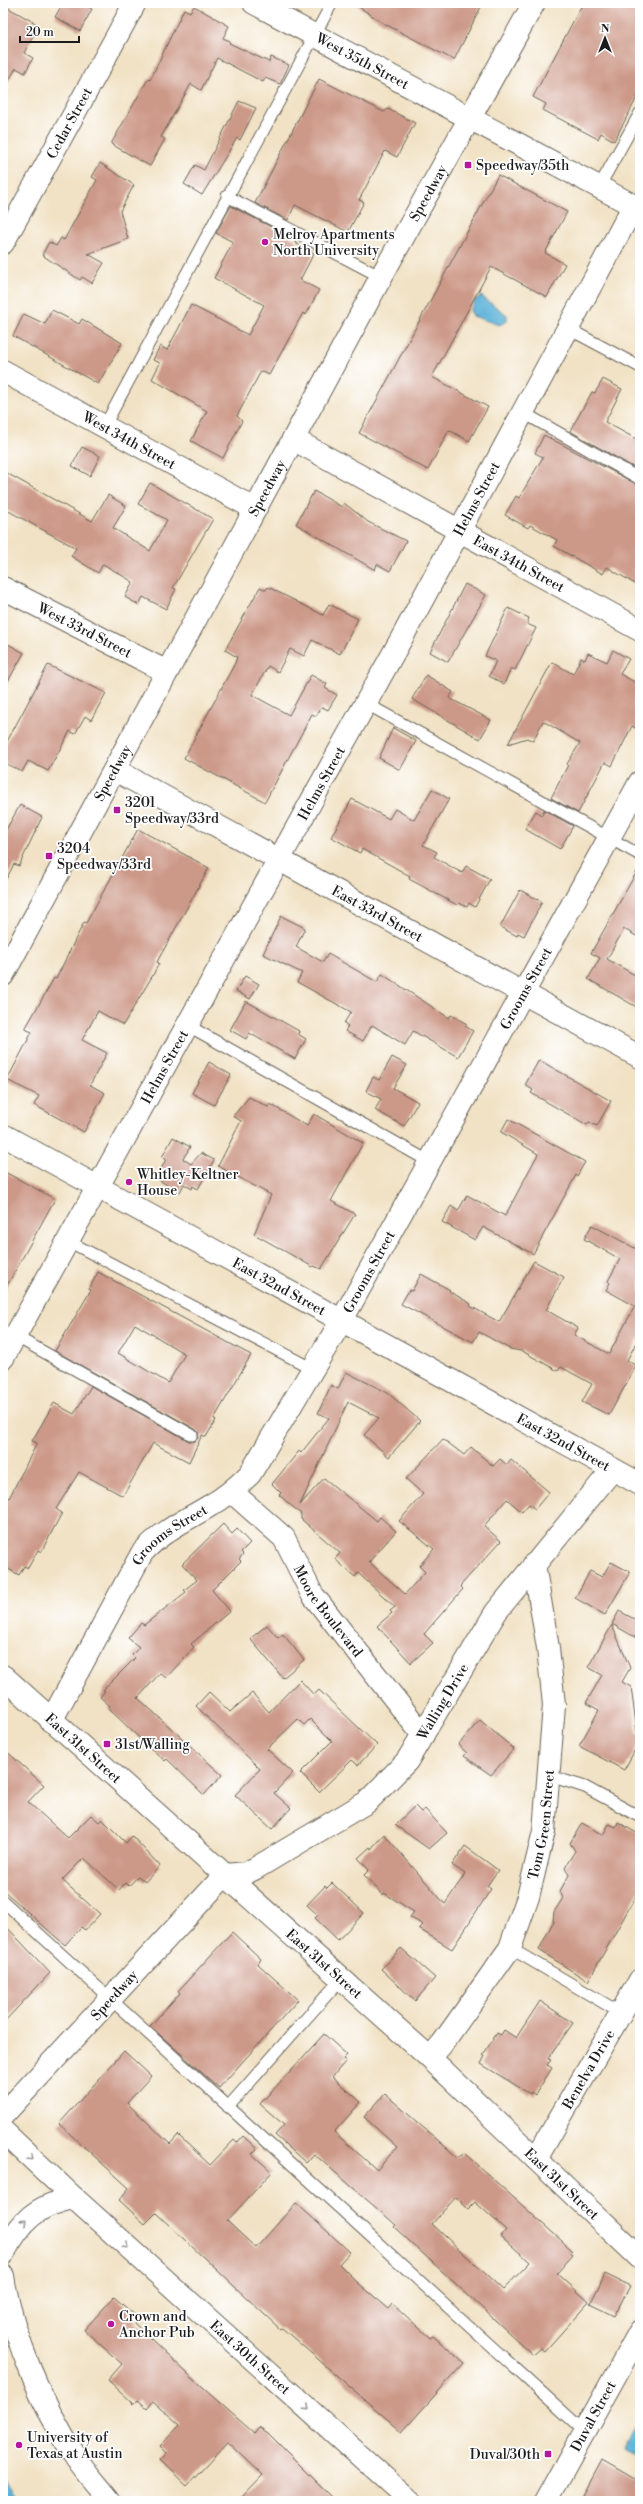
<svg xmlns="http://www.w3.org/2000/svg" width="643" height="2504" viewBox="0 0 643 2504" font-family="'Libre Bodoni',serif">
<rect width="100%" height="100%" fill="#fff"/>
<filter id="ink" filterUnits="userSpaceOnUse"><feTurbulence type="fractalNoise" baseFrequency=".025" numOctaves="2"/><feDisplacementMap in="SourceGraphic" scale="8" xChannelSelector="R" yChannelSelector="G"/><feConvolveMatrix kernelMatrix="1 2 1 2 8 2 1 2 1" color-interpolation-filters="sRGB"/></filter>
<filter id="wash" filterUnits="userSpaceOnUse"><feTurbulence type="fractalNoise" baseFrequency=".012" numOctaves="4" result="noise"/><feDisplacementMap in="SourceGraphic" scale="16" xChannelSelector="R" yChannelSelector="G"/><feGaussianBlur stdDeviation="0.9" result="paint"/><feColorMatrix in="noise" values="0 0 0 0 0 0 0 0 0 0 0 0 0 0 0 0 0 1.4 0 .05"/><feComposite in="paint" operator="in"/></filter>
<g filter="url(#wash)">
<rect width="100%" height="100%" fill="#f1e2c5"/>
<g fill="#5bb2d8" stroke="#3c677a">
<path d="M481,296L507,315V321L499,325L473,316L470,310L476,299Z"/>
<path d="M638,2420L640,2421V2451L636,2457L624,2449Z"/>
<path d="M3,2480L19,2501H3Z"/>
</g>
<g id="blocks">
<g fill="#cc9887" fill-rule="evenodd">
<path d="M63,3H80L92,9L80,31L55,17Z"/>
<path d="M353,3H483L454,60L383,23Z"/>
<path d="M583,3H640V92L614,141L601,133L598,139L543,110L546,104L533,97Z"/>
<path d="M3,5L39,25L24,53L33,58L25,73L16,68L3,91Z"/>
<path d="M194,6L229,26L223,38L230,41L229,43L269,62L271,57L289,65L280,84L265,78L263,82L217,58L201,90L191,84L161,137L165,139L150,166L111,144L148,79L150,80L184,9L190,12Z"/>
<path d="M319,79L384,112L388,109L415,123L397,157L385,151L359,200L364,202L348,232L295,205L288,220L255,203Z"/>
<path d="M239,101L256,108L240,140L237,138L202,195L184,184L195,165L204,170Z"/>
<path d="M100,163L134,185L120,211L128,239L88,254L104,263L92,283L82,277L80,280L42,255L49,242L56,246L61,238L64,240L97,180L92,177Z"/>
<path d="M498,175L567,212L545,253L565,264L547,297L491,267L432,377L488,407L469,441L449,430L428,470L359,433Z"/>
<path d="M231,206L296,240L295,243L314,253L300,280L319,290L306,315L303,313L269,375L261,371L237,416L242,421L223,458L191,441L207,411L152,379L160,363L153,360L160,346L167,350L191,305L248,335L264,305L214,278L233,242L216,233Z"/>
<path d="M52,310L79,324L82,319L122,343L98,384L13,336L24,314L45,324Z"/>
<path d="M603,379L622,389L605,422L640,441V471L570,431L592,392L595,393Z"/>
<path d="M544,435L640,486V587L607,567L603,574L554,546L557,540L530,525L528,528L505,515L516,496L519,498L543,457L535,453Z"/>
<path d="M82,447L100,456L90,476L72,466Z"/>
<path d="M3,471L92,521L108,495L126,506L113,528L150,551L167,520L138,504L150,483L213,519L173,588L176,589L166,609L143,597L139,605L125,597L133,582L103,564L98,573L71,556L76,548L3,508Z"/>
<path d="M314,491L342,507L344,503L368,522L406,541L390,571L377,564L375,570L296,524Z"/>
<path d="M465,584L486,595L448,662L430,652Z"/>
<path d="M260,587L266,590L268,587L323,615L329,604L358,619L340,654L312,640L304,656L290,649L278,672L268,666L252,695L289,715L311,675L327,684L325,688L337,695L328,710L322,707L316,716L312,714L265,802L184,758L235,663L237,657L225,650Z"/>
<path d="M508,608L529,618L527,624L536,628L515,670L511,668L504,684L489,676L496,661L485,656Z"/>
<path d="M3,641L24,653L3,690Z"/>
<path d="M613,650L629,659L620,674L640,685V731L632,726L612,766L605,762L578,813L551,798L568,765L567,764L580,743L543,721L533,741L527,738L508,744L552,662L573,674L581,658L585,660L588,653L607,662Z"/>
<path d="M48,665L106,693L91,720L85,716L75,734L70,731L48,771L28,761L22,772L3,762V749Z"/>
<path d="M426,675L453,692L449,698L491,720L480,739L412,699Z"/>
<path d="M393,728L416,741L400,770L379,758Z"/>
<path d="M432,789L449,799L423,845L437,852L434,857L462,873L466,866L490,879L475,907L469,903L467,907L459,903L457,905L409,879L410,876L362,849L360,853L331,837L352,799L389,819L395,809L414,820Z"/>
<path d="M20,805L42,817L19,866L14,864L3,885V835Z"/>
<path d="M544,810L573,826L560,849L525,829L536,811L542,815Z"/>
<path d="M138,829L209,868L157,962L159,963L153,975L123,1025L98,1011L82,1040L107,1053L90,1085L105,1093L84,1132L34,1105L39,1096L7,1080L32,1032L25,1029L54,978L56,979L84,922L86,923Z"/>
<path d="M640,866V938L624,929L607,959L640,978V1009L588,979L600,958L591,953Z"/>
<path d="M520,890L542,902L524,936L518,933L517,936L500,927Z"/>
<path d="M281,916L305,928L296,947L323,962L328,954L377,982L382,974L449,1018L451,1015L467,1024L465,1026L473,1031L458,1057L413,1031L405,1045L372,1025L363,1041L345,1031L348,1026L344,1023L351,1012L297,982L302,973L263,954Z"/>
<path d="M245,976L259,984L250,999L236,991Z"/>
<path d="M246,1001L299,1031L298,1034L306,1039L295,1059L249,1033L246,1039L230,1030Z"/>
<path d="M392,1057L407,1065L393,1088L418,1102L404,1126L375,1110L381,1099L366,1091L373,1077L379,1080Z"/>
<path d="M539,1060L611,1101L597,1126L589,1122L587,1125L531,1093L533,1090L525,1085Z"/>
<path d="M209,1062L231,1075L214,1105L192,1093Z"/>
<path d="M249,1097L268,1107L270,1104L307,1126L314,1114L363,1143L331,1201L355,1214L321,1269L314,1266L313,1267L254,1234L271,1195L218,1166L241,1121L233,1116Z"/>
<path d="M508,1119L585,1162L577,1176L576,1175L533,1254L483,1227L475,1240L442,1222L451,1206L458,1211L467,1195L505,1216L538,1154L501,1132Z"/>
<path d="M173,1137L190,1147L183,1159L191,1164L201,1153L214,1160L198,1189L193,1186L192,1189L184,1184L180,1192L160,1181L164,1174L160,1171L166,1159L162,1157Z"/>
<path d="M3,1171L55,1199L3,1293Z"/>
<path d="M592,1225L640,1251V1336L627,1360L636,1366L609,1415L582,1402L592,1384L561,1367L558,1371L522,1351L510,1349L479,1332L473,1342L401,1304L409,1290L412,1291L421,1274L450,1290L449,1291L471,1304L470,1306L499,1322L534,1261L564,1277L546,1310L578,1328L574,1335L609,1354L635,1306L606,1290L610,1283L608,1281L620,1259L584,1239Z"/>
<path d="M98,1272L251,1355L214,1419L216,1420L206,1437L202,1435L189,1462L153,1443L123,1496L79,1472L56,1509L62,1513L41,1552L38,1550L28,1568L24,1566L19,1575L3,1566V1510L37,1443L32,1441L54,1403L74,1414L91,1386L189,1441H195L198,1438V1432L195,1429L55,1351L91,1290L89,1289ZM135,1324L185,1354L168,1383L118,1353Z"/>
<path d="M346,1372L388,1393L420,1421L389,1457L364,1435L379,1418L348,1402L300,1505L324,1478L377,1521L380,1517L396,1531L369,1562L405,1594L425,1572L419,1566L434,1549L399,1521L423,1494L406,1479L443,1439L464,1455L471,1447L493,1466L500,1459L507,1465L511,1460L549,1492L535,1509L529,1504L522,1512L507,1499L484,1526L501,1541L460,1586L463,1589L424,1634L433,1643L411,1663L377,1626L392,1613L390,1611L395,1607L358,1573L355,1577L335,1559L340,1553L301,1519V1514L279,1495L281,1493L272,1484L299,1451L301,1453L329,1418L318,1413L331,1385L338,1389Z"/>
<path d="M223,1524L232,1534L237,1529L250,1543L241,1552L243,1554L239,1559L241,1561L212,1590L230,1611L191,1644L194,1647L166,1678L160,1673L138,1698L222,1775L204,1795L167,1759L165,1761L133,1732L108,1708L110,1706L100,1697L105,1691L103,1690L135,1658L132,1655L139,1647L128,1638L141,1623L144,1625L186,1592L184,1590L197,1580L182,1564Z"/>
<path d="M611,1562L630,1572L605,1615L575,1598L590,1571L602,1577Z"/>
<path d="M619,1611L640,1622V1640L612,1624Z"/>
<path d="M267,1625L278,1638L283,1634L304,1660L283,1678L252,1641L251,1638Z"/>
<path d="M612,1625L630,1668L622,1682L631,1687L637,1732L640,1734V1741L624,1770L579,1746L599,1710L586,1703L602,1675L588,1667Z"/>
<path d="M300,1680L314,1695L319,1690L377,1745L358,1765L352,1760L319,1792L300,1773L332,1741L310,1719L304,1725L298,1719L267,1749L293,1773L274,1793L291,1808L272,1829L235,1795L260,1769L196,1706L209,1692L230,1712L252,1693L269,1712Z"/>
<path d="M480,1720L514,1749L491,1775L464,1756L467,1753L458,1745Z"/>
<path d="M3,1748L44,1785L28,1802L68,1838L91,1815L99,1822L102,1819L126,1843L132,1836L160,1866L145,1882L138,1876L129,1886L125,1883L119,1890L84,1858L62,1880L100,1914L85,1930L81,1927L65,1945L3,1890Z"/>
<path d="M415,1806L421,1812L425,1809L447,1833L429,1849L395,1825Z"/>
<path d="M618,1822L640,1835V1889L588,1981L539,1950L553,1922L554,1912L563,1898L560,1891L569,1875L565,1867L575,1851L570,1843L582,1823L603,1835L609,1824L616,1827Z"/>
<path d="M384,1834L445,1904L465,1874L452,1865L465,1846L498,1870L487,1886L491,1889L452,1949L419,1929L423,1925L410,1917L414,1912L384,1893L383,1895L364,1875L369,1870L358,1858L370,1847L371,1849Z"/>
<path d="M332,1883L364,1913L338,1940L315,1918L318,1915L307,1905L325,1886L327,1888Z"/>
<path d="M3,1923L50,1973L3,2023Z"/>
<path d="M232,1932L261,1959L258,1964L298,2000L219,2088L150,2026L180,1993L178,1991Z"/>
<path d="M401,1948L435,1978L415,2001L381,1969Z"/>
<path d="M540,2001L573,2023L548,2059L551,2060L547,2065L552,2068L535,2095L531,2092L530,2094L481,2064L485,2056L483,2055L497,2033L501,2035L504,2030L516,2038Z"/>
<path d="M324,2034L347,2055L343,2059L346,2061L332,2077L361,2102L334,2132L377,2170L397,2147L364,2117L385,2094L457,2157L464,2153L573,2251L571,2253L573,2255L557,2273L589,2302L545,2351L541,2348L533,2355L394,2227L396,2225L314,2154L306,2163L275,2135L284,2125L260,2104ZM456,2197L468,2209L475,2202L506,2230L501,2236L530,2262L503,2290L432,2224Z"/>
<path d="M124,2051L151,2076L127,2103L170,2144L178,2135L210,2165L234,2140L237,2143L243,2136L257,2149L252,2154L272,2172L227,2221L256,2248L296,2203L350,2252L339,2264L357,2282L389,2309L393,2304L430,2338L433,2336L464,2363L402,2432L282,2328L280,2329L156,2213L145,2224L119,2200L129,2188L59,2124Z"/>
<path d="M605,2274L630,2286L614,2316L590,2304Z"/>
<path d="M114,2297L138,2318L134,2323L204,2389L254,2433L259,2427L268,2433L336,2501H238L263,2475L228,2442L187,2486L160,2460L167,2453L160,2446L180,2425L153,2401L147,2408L138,2400L134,2404L108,2380L122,2364L84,2330Z"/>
<path d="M602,2460L640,2482V2501H580Z"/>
</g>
</g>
</g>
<g filter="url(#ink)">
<use href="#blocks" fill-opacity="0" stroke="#676157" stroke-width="1"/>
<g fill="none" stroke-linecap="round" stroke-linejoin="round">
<g stroke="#676157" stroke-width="13">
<g id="service">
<path d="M599,187L640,113"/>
<path d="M227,196L381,277"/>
<path d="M567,328L640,367"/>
<path d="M522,412L640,479"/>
<path d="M104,427L332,3"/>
<path d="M365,703L640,855"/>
<path d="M187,1025L430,1162"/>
<path d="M68,1241L313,1369"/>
<path d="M15,1336L192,1435"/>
<path d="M550,1776L585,1787L640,1817"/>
<path d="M3,1901L584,2431"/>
<path d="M510,1948L621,2013"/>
<path d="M228,2107L341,1979"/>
</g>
</g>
<g stroke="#676157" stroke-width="24">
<g id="minor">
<path id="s1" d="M254,3L640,209"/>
<path id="s2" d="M3,243L135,3"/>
<path id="s3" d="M3,371L255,509"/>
<path id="s4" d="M293,439L640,630"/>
<path id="s5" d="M3,588L167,672"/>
<path id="s6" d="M115,770L640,1057"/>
<path id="s7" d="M3,1135L640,1484"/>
<path id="s8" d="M3,1358L404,634L634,205"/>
<path id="s9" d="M232,1492L284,1538L312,1594L423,1735"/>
<path id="s10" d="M51,1721L142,1553C163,1530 185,1521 211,1505C226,1497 238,1486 250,1474L342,1320L640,782"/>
<path id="s11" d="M225,1875L246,1873L256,1868L367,1802L407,1761L496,1612L613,1469"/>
<path id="s12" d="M225,1875L430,2058L640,2258"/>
<path id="s13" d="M430,2058L442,2044L510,1948L528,1897L544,1831L554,1705L548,1648L534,1564"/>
<path id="s14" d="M3,2131L74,2198L410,2501"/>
<path id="s15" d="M536,2159L640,1980"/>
</g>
</g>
<g stroke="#676157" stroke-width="24">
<g id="tertiary">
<path id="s16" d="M3,975L381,277L534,3"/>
<path id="s17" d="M3,1676L225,1875L3,2115"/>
<path d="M3,2254C21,2221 36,2205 74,2198"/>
<path d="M3,2276C12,2336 43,2407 76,2458C86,2473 99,2487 110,2501"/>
<path id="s18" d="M546,2501L640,2331"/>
</g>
</g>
<use href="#service" stroke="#fff" stroke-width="11"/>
<use href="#minor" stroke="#fff" stroke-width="22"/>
<use href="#tertiary" stroke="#fff" stroke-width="22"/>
</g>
<defs><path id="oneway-chevron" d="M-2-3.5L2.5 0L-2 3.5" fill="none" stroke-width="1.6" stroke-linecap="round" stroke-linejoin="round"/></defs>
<g stroke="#999">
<use href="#oneway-chevron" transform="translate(31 2158) rotate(44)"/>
<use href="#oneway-chevron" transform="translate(24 2222) rotate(-44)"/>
<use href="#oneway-chevron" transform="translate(126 2246) rotate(42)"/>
<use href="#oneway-chevron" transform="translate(307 2408) rotate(42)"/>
</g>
</g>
<g fill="#b5179e" stroke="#fff" stroke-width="1.5">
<rect x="464" y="161" width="8" height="8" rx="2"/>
<circle cx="265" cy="242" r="4"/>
<rect x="113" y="806" width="8" height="8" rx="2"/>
<rect x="45" y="852" width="8" height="8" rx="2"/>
<circle cx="129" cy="1182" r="4"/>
<rect x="103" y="1740" width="8" height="8" rx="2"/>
<circle cx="111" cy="2324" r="4"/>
<circle cx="19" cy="2445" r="4"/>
<rect x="544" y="2450" width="8" height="8" rx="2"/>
</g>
<g text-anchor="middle" stroke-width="3.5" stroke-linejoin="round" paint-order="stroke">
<g font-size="14" fill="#1c1c1c" stroke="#fff">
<text dy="5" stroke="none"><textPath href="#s1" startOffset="123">West 35th Street</textPath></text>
<text dy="5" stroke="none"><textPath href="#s2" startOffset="137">Cedar Street</textPath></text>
<text dy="5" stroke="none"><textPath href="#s16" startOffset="890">Speedway</textPath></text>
<text dy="5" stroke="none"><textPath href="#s3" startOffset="144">West 34th Street</textPath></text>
<text dy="5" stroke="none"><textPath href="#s16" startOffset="554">Speedway</textPath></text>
<text dy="5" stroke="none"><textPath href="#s8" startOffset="981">Helms Street</textPath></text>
<text dy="5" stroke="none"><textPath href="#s4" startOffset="258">East 34th Street</textPath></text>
<text dy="5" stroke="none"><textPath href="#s5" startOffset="92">West 33rd Street</textPath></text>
<text dy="5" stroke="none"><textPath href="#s16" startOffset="230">Speedway</textPath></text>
<text dy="5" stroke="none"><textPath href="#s8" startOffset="657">Helms Street</textPath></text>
<text dy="5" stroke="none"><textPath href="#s6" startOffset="299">East 33rd Street</textPath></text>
<text dy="5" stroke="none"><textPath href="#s10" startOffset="884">Grooms Street</textPath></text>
<text dy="5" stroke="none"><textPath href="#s8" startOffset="333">Helms Street</textPath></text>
<text dy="5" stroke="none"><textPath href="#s10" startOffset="560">Grooms Street</textPath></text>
<text dy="5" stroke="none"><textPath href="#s7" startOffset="315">East 32nd Street</textPath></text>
<text dy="5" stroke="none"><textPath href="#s7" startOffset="639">East 32nd Street</textPath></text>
<text dy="5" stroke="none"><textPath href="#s10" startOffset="224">Grooms Street</textPath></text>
<text dy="5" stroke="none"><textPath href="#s9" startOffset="155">Moore Boulevard</textPath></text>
<text dy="5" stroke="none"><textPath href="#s11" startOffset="288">Walling Drive</textPath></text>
<text dy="5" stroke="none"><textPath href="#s17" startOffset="108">East 31st Street</textPath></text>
<text dy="5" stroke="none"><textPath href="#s13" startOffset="264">Tom Green Street</textPath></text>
<text dy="5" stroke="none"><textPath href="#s12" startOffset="133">East 31st Street</textPath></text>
<text transform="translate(114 1995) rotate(-48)" y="5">Speedway</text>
<text dy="5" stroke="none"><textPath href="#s15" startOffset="104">Benelva Drive</textPath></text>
<text dy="5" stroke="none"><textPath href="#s12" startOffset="457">East 31st Street</textPath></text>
<text dy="5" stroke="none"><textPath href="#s14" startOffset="335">East 30th Street</textPath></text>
<text dy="5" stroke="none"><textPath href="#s18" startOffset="97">Duval Street</textPath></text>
</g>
<g font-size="14" fill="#1c1c1c" stroke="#fff" text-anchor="start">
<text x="476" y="170">Speedway/35th</text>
<text x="273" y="239">Melroy Apartments<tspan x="273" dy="16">North University</tspan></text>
<text x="125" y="807">3201<tspan x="125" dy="16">Speedway/33rd</tspan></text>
<text x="57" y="853">3204<tspan x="57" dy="16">Speedway/33rd</tspan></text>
<text x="137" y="1179">Whitley-Keltner<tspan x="137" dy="16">House</tspan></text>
<text x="115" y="1749">31st/Walling</text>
<text x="119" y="2321">Crown and<tspan x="119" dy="16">Anchor Pub</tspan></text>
<text x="27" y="2442">University of<tspan x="27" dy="16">Texas at Austin</tspan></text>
<text x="540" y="2459" text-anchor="end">Duval/30th</text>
</g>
</g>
<rect width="643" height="2504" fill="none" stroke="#fff" stroke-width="16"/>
<g transform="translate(605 38)" stroke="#ffffff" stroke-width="3" paint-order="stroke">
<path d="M0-3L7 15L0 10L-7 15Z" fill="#1c1c1c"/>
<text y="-6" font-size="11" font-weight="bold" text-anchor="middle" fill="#1c1c1c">N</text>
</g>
<path d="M20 36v6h59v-6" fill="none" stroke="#1c1c1c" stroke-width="2"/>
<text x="26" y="36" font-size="12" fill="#1c1c1c" stroke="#ffffff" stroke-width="3" paint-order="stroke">20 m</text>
</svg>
